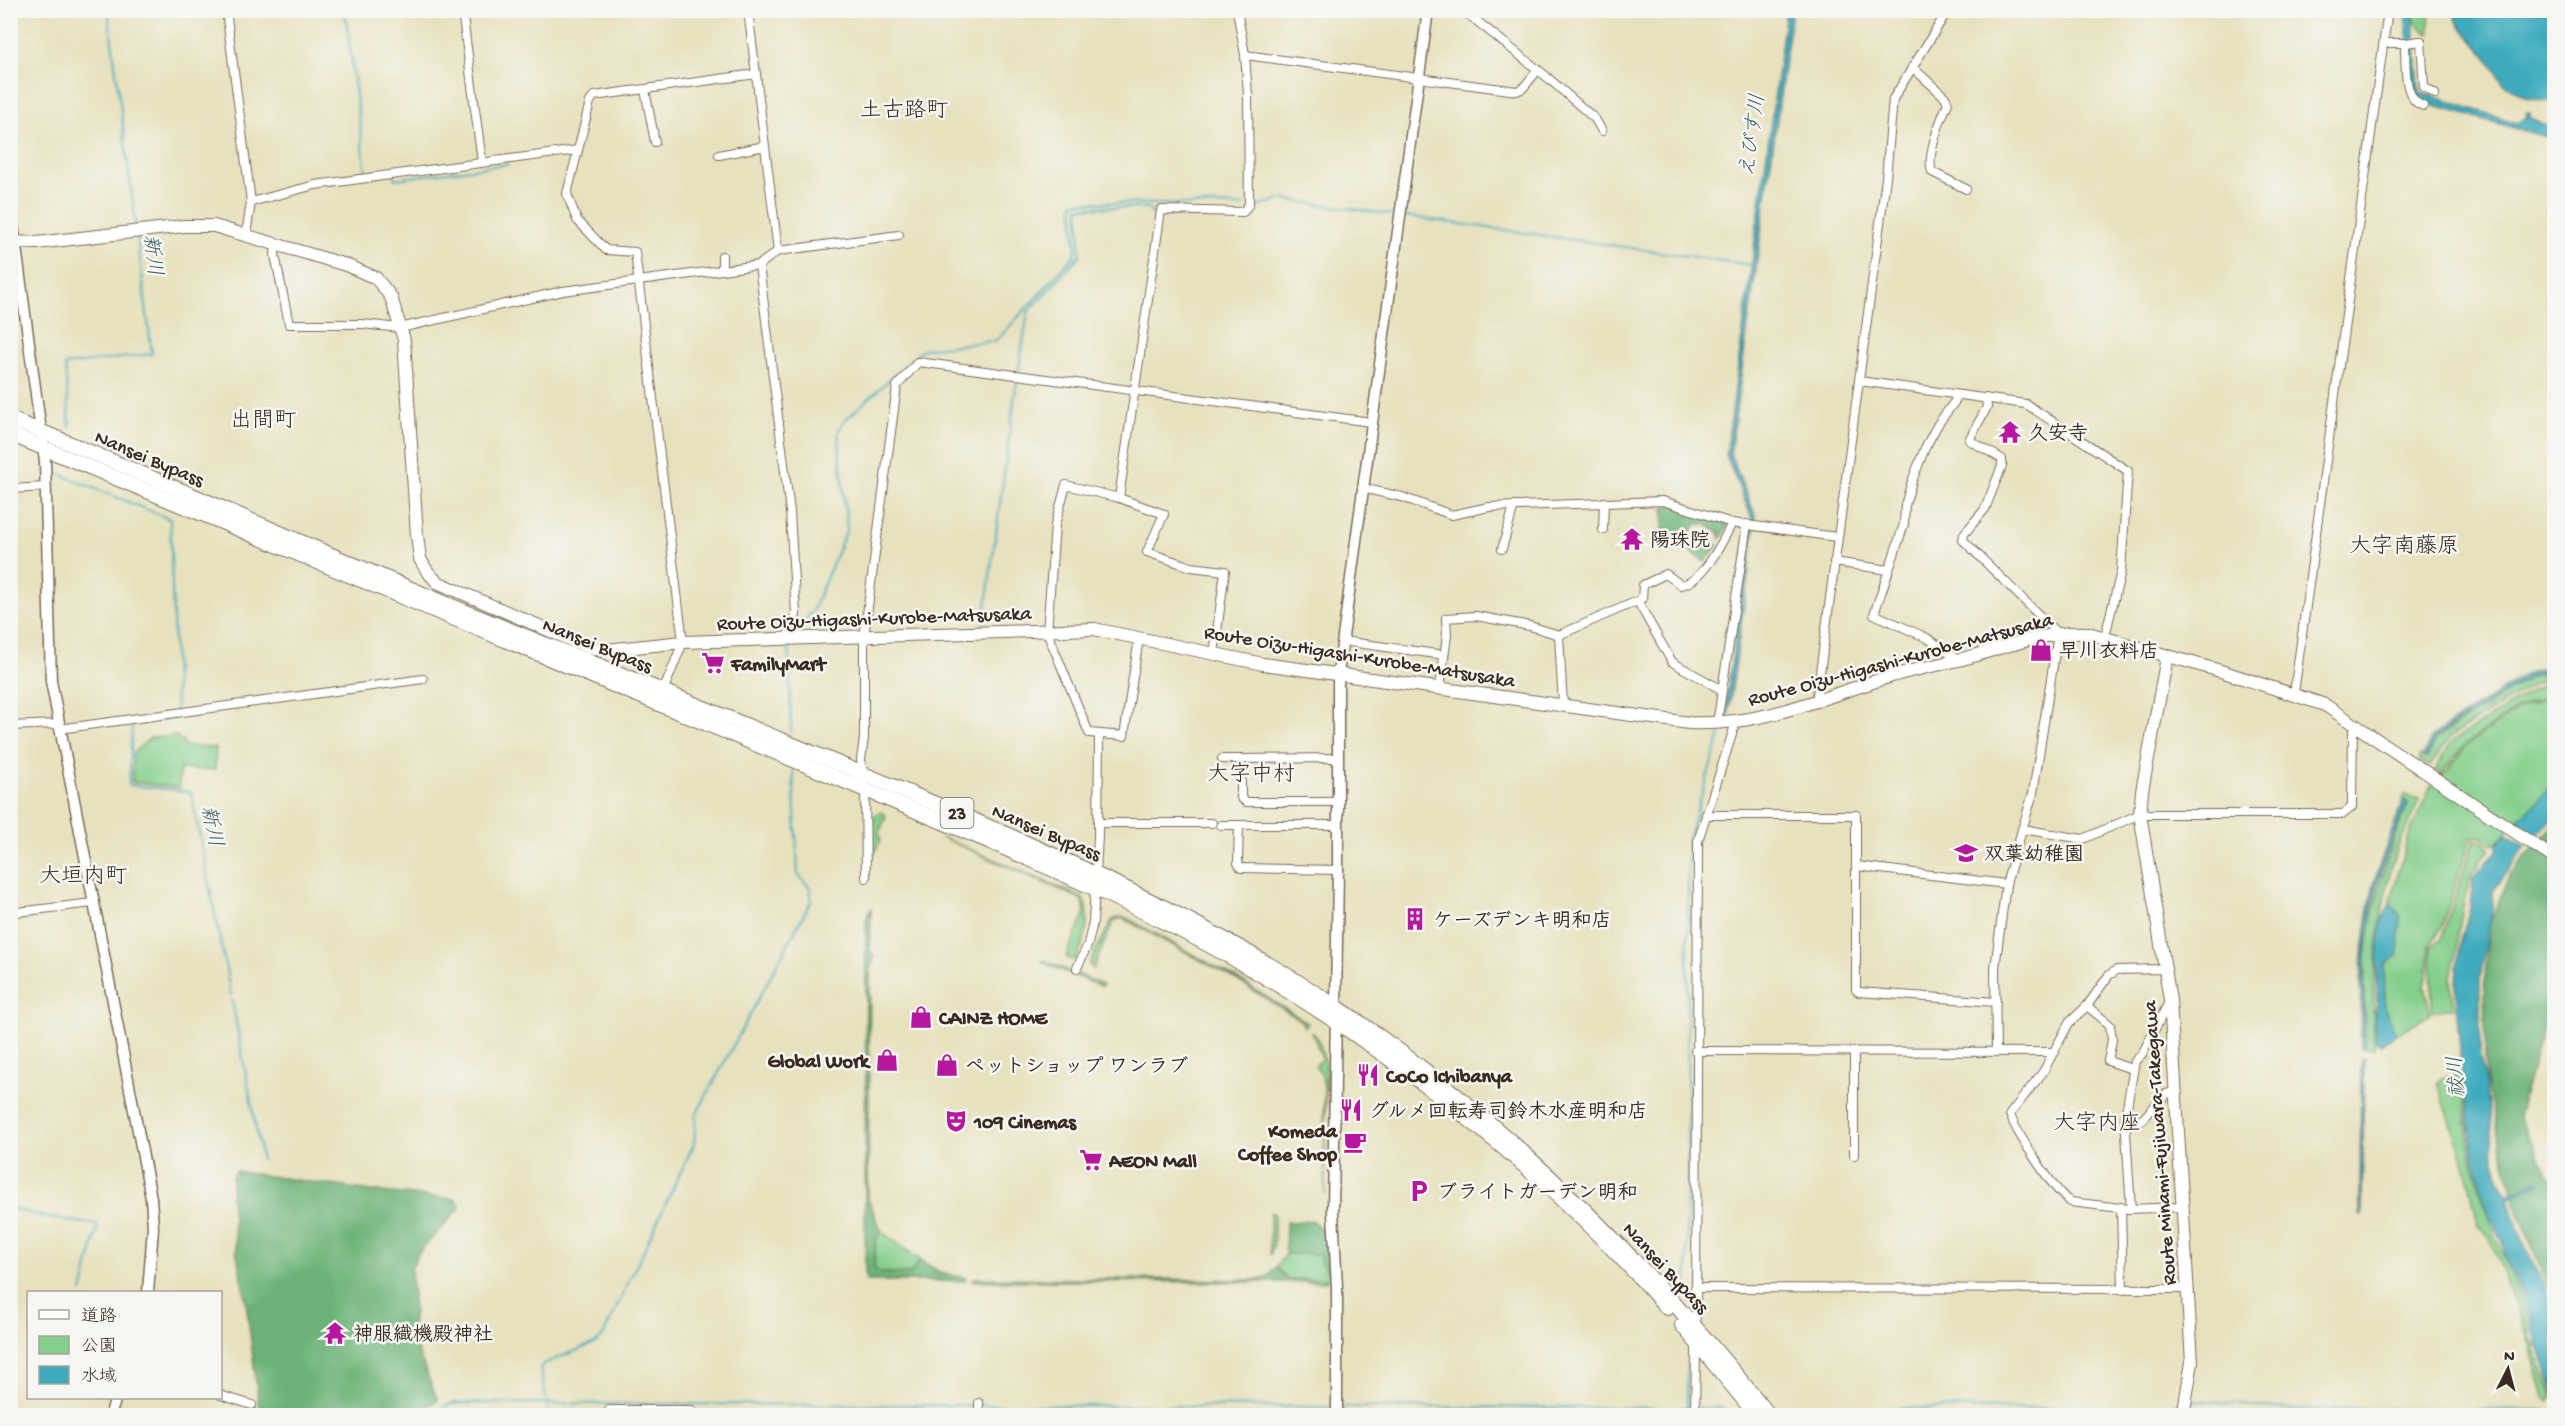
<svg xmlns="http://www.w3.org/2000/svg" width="2565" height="1426" viewBox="0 0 2565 1426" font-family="'Gochi Hand','Klee One',sans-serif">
<rect width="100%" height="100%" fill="#f6f6f2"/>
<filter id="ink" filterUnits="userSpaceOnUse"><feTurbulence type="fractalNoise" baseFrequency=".0167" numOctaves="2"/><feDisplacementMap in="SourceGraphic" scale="12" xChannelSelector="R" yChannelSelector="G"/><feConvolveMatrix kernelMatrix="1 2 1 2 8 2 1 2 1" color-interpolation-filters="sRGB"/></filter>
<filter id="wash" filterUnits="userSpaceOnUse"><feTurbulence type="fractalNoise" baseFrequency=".008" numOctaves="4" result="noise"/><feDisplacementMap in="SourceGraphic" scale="24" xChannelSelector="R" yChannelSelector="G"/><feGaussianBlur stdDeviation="1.35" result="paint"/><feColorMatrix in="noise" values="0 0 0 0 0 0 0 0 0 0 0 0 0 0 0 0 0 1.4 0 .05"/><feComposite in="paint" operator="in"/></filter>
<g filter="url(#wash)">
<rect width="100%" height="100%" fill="#e8e1bd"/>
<g fill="#85cf8c" stroke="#607c55" stroke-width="1.5">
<path d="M2413,11H2429L2430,34C2419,29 2414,23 2413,11Z"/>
<path d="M2554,669V678L2533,685L2451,736L2430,766L2419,760L2420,755L2427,759L2435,739L2531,677Z"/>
<path d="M2554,682V694L2517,708L2465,745L2441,774L2435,770L2452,741L2534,690Z"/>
<path d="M2554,696V779L2538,802L2513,824L2497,844L2489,843C2484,837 2480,835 2471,837L2442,927L2430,945L2428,972L2425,986L2430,1014L2396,1034L2385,1009L2384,965L2398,954L2400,916L2390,904L2407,840L2431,786L2448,770L2466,746L2520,708Z"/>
<path d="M178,736L179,741H183L184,746L216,748L215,770L180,769L179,788L132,782L133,753L150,738Z"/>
<path d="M2404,795L2419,799C2412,820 2400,838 2394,859C2376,922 2372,982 2374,1048L2366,1049C2365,1023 2363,997 2365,971C2368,913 2387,856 2408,803L2402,800Z"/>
<path d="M881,812L886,816L879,833L881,840L874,854L870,825L875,815Z"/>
<path d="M941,837L1082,897C1093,915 1085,940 1077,958L1071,960L1066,957L1085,912L1081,899Z"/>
<path d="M2474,839L2484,842L2490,849L2472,873L2464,900L2451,979L2454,1008L2432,1011L2431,947L2441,938L2447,923Z"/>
<path d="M1120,917L1127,918L1236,978L1308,1023L1305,1027L1300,1020L1235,979L1126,920L1120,918L1113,922L1093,969L1089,964L1112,920Z"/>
<path d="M1043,960L1103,985L1102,987L1042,962Z"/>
<path d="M1312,1032L1319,1040L1326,1067L1325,1195L1324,1088L1322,1075L1315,1066L1322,1058Z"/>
<path d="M2460,1074L2472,1159L2486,1211L2526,1313L2535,1353L2553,1396L2549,1402L2544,1399L2528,1338L2489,1236L2478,1226L2467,1170L2437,1082L2442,1078Z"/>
<path d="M1270,1213H1274V1245L1270,1255Z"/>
<path d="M882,1232L920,1260L910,1274L881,1273L874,1269L876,1239Z"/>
<path d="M1285,1254H1320L1321,1263L1329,1273L1327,1279H1287L1276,1267Z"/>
</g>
<g fill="#6cb278" stroke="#546e4b" stroke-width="1.5">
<path d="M1671,504L1728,525L1721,539L1719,532L1706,524H1696L1692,530L1691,540L1697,544L1712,540L1718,545L1705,562L1663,532L1664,508Z"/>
<path d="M2554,825V1010L2545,1021L2518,1116L2550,1178L2554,1180V1301L2514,1201L2486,1081L2484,990L2489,925L2510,874Z"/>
<path d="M871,908L870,951L875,957L870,970L868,1199L882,1232L876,1239L874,1268L881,1273L910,1274L920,1260L941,1273L966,1278L965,1281H866L865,1277L866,919Z"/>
<path d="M235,1171L372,1191L454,1199L459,1203L460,1208L418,1253L411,1269L414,1310L411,1335L438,1401L409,1415H260L246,1301L236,1250L231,1199L232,1178Z"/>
<path d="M1313,1221L1324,1232L1329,1273L1321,1263L1320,1254H1285L1286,1222Z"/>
<path d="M1276,1267L1287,1279H1327V1282L973,1281V1278L1259,1280L1270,1275Z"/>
</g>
<g fill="#3eabbd" stroke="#3c6a6e" stroke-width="1.5">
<path d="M1786,11H1792L1730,454L1756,517L1728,717L1724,716L1752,518L1726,456Z"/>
<path d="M2405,11H2413L2419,88L2422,93L2517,123L2527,118L2526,113H2530V118L2554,129V139L2424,103L2413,91Z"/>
<path d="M2453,11H2554V102L2526,97L2503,83L2489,60L2458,23Z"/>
<path d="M2554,665V668L2531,676L2435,737L2426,757L2423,756L2432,736L2528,673Z"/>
<path d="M2554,779V818L2534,837L2513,824L2538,802Z"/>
<path d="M2403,801L2407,803C2397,829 2385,855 2378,882C2363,936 2362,993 2364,1048H2361C2359,994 2361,941 2373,888C2380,859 2393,830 2403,801Z"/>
<path d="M2506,834L2526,846L2493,890L2492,911L2480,978V1050L2492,1129L2493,1151L2500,1180L2507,1195L2537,1180L2539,1183L2508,1199L2524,1244L2544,1285L2554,1319V1394L2538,1346H2535L2537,1341L2527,1306L2505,1256L2502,1239L2487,1211L2474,1158L2462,1074L2457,1014L2456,982L2459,949L2470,908L2473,877L2497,851V844Z"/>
<path d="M2390,904L2400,915L2398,955L2384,965L2385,1009L2396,1034L2380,1044L2376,1041L2374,1017L2377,1005V959L2382,920Z"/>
<path d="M2361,1059H2364L2362,1216L2360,1215Z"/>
</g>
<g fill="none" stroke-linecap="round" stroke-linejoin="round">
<g stroke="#3eabbd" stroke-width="2">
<path d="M108,10L136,227"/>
<path d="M345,10L366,173L393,170L395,179L508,164"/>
<path d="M1164,215L1253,218L1255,208L1280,199L1395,215"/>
<path d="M1404,216L1752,265"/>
<path d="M1018,373L1028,312L1080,255L1079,207L1148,208L1154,215H1158"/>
<path d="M70,428L65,365L152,354L137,235"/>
<path d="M59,474L170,519L176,710"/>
<path d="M983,628L1017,379"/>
<path d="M794,635L813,610L847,529L838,433L843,422L923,349L994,341L999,338L1074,256L1076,249L1073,206L1075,202L1243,206"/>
<path d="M789,642L791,732"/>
<path d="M177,718L132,724L129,785L191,792L231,995"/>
<path d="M232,1000L262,1160"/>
<path d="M10,1208L45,1217L98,1225L82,1292"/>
<path d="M1687,1282L1688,839L1723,726"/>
<path d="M1687,1364V1416"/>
<path d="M2191,1400L2285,1409L2545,1410"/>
<path d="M1341,1407L1692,1408"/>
<path d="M1698,1408H1725"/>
<path d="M1791,1408L2154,1409L2165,1408L2180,1401"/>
<path d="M424,1416L453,1403L1332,1407"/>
<path d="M550,1416L540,1368L543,1364L597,1342L603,1336L694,1144L696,1115L811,901V889L798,875L793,771"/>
</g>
</g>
</g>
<g filter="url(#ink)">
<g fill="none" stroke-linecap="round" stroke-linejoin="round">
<g stroke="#786a56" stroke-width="10">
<g id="minor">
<path d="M226,10L251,202L246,235"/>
<path d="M462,10L482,162"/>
<path d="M748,10L778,251"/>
<path d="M1463,10L1547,77L1595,119L1602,131"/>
<path d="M2384,43H2405C2406,62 2402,99 2423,106"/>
<path d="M2405,43L2421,41L2424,87L2435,94"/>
<path d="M1245,55L1517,91L1523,88L1538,70"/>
<path d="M1912,67L1945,97L1948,103C1941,119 1926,156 1932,172L1966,189"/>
<path d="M645,90L655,142"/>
<path d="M719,155L765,146"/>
<path d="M251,202L315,185L578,150"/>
<path d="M276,245L275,255L289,324H362L400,328L563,291L759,265L778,251L899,235"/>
<path d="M722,256V270"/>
<path d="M759,265L790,512L796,614L793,629L785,638"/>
<path d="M1859,381L2026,404L2128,471L2121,571L2105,636"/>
<path d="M1986,398L1987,407L1969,440L2002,459V466L1985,509L1964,534L1963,540L2058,634L2033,793L2006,884L1995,968L1996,1051"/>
<path d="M1362,488L1402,497L1452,515L1489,507L1663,501L1732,523L1837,537"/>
<path d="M10,489L46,487"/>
<path d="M1119,498L1161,210L1243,212L1249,204L1248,95L1245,55L1237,10"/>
<path d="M1603,530L1604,502"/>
<path d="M1502,549L1514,506"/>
<path d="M1834,562L1889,570L1904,524L1905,505L1912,481L1925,448L1938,424L1955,401L1956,395"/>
<path d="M1889,570L1874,614L1927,638L1959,659"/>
<path d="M1638,602L1672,662L1722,690"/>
<path d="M1559,635L1563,706"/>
<path d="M1139,638L1124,736L1089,733L1047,632L1055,525L1066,485L1119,498L1164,514L1147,552L1191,567L1225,571L1214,654"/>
<path d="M1342,641L1444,655"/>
<path d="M1440,688L1447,635L1446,618L1476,616L1530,626L1559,635L1642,599L1643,585L1666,574L1681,585C1703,582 1723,541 1732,523"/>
<path d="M2294,693L2388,10"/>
<path d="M662,694L683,642L635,252L606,250L577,220L567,194L590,102L594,96L756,74"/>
<path d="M1816,703L1886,178L1893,99L1948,10"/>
<path d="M1717,724L1747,524"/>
<path d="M10,726L58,724"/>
<path d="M59,729L423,679"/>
<path d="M1338,758L1241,759V798L1246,802H1338"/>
<path d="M1222,759H1241"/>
<path d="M1706,815H1856V866L2006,884"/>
<path d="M1098,823H1212"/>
<path d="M1221,825H1239"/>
<path d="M1338,825H1239L1238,863L1241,868L1338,870"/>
<path d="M2022,829L2083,839L2140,814H2343L2352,807V802L2353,731L2356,724"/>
<path d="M1856,866V990L1859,992L1996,1002"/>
<path d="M866,878L865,790L861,760L864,738V637L897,386L918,362L1371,422"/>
<path d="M10,913L92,903"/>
<path d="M1077,968L1088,944L1093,922L1098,837L1099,735"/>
<path d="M2165,969L2117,970L2109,975L2087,1006L2069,1023L2043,1072L2010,1114C2014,1129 2057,1196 2071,1202L2128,1209L2182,1207"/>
<path d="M2169,1002L2142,1054L2135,1061L2125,1118L2142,1120L2166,1094L2175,1092"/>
<path d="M2087,1006L2110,1025L2112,1040L2108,1061L2132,1069"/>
<path d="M1695,1051L2055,1052"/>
<path d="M1854,1051V1155"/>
<path d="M2125,1118L2131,1209"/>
<path d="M2121,1207L2123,1290"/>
<path d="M1695,1288L2187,1289"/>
<path d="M1696,1317L1698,841L1736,722"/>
<path d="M220,1395L252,1405"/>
<path d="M979,1409V1403"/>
<path d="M609,1410H692L695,1416"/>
<path d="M1695,1416L1696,1350"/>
</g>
</g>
<g stroke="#786a56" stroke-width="13">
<g id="tertiary">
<path d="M10,203L45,461L51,681L151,1198L153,1228L148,1292"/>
<path d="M110,1416L116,1398"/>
<path d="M1337,1416V1287L1333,1212L1338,870V674L1428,10"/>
</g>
</g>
<g stroke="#786a56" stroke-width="14">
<g id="secondary">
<path d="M10,242L37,243L184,226H214L346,265L376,278L391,297L404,340L417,535L420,559L427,571L437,582L590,648L606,650L683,642L1094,629L1263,664L1689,723C1766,726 1821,697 1892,676C1920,668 1949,663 1977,655C2012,644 2051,631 2088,633L2224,672L2325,705L2554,858"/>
<path d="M2167,657L2142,791L2140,814L2170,1000L2192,1362L2183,1416"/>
</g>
</g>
<g stroke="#786a56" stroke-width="16">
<g id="trunk">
<path d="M10,419C189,491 364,572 542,643C661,689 778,739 895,787C1048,851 1199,915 1337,1007C1504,1119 1645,1260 1770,1416"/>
<path d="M10,434L986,840C1068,876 1149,912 1227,955C1384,1043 1549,1172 1667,1308"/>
<path d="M1682,1325L1757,1416"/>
</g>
</g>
<use href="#minor" stroke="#fff" stroke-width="8"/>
<use href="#tertiary" stroke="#fff" stroke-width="10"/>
<use href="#secondary" stroke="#fff" stroke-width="12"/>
<use href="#trunk" stroke="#fff" stroke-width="14"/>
</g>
</g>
<defs>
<g id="temple-bare" transform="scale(1.8)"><path d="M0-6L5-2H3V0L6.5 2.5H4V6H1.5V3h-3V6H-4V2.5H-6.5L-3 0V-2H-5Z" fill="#b5179e" stroke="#f6f6f2" stroke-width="2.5" paint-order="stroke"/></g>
<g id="shop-bare" transform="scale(1.8)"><path d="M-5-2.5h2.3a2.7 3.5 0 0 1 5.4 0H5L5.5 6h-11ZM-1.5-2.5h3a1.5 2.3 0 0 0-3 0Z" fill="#b5179e" stroke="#f6f6f2" stroke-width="2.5" paint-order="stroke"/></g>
<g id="supermarket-bare" transform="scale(1.8)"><path d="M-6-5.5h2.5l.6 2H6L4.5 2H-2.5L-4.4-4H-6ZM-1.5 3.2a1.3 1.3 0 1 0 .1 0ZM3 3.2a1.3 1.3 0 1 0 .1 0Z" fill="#b5179e" stroke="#f6f6f2" stroke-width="2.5" paint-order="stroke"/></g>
<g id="school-bare" transform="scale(1.8)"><path d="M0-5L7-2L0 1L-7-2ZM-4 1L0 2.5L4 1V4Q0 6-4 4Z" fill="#b5179e" stroke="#f6f6f2" stroke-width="2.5" paint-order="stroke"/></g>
<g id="building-bare" transform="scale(1.8)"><path d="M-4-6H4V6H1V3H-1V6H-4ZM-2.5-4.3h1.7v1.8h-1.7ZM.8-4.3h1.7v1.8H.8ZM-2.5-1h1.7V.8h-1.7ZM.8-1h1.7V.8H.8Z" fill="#b5179e" stroke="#f6f6f2" stroke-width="2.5" paint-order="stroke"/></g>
<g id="restaurant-bare" transform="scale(1.8)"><path d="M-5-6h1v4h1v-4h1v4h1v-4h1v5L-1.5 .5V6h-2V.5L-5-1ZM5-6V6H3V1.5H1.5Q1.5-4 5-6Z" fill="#b5179e" stroke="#f6f6f2" stroke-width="2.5" paint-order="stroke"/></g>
<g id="theatre-bare" transform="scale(1.8)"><path d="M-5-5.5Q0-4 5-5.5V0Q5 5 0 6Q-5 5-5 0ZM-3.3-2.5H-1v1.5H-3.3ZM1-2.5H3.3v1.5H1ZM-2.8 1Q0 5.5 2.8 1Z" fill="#b5179e" stroke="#f6f6f2" stroke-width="2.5" paint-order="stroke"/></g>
<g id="cafe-bare" transform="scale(1.8)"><path d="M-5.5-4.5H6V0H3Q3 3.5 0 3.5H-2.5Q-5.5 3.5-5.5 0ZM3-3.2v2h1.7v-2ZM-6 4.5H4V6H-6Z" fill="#b5179e" stroke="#f6f6f2" stroke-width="2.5" paint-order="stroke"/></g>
<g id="parking-bare" transform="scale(1.8)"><path d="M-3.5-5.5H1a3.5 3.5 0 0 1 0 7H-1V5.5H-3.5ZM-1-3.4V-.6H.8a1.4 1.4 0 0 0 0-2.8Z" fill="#b5179e" stroke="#f6f6f2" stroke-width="2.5" paint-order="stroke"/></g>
</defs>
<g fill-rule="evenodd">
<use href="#temple-bare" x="2010" y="432"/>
<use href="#temple-bare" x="1632" y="539"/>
<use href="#shop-bare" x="2041" y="650"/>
<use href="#supermarket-bare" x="713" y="663"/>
<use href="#school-bare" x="1966" y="853"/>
<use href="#building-bare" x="1415" y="919"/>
<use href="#shop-bare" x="921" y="1017"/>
<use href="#shop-bare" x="887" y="1060"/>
<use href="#shop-bare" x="947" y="1065"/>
<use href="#restaurant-bare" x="1368" y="1075"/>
<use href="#restaurant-bare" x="1351" y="1110"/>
<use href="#theatre-bare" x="956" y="1121"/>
<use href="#cafe-bare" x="1355" y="1142"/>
<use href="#supermarket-bare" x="1091" y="1160"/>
<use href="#parking-bare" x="1419" y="1191"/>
<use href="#temple-bare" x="335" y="1333"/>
</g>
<g text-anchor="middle" stroke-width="5" stroke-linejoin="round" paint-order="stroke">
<rect fill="#f6f6f2" stroke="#73675e" stroke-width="1.5" x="940.5" y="798" width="33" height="30" rx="4.5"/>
<g font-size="18" font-weight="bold" fill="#3b2a1e">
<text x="957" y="819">23</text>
</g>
<g font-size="20" font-weight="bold" fill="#3b2a1e" stroke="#f6f6f2" text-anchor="start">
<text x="2028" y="439">久安寺</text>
<text x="1650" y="546">陽珠院</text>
<text x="2059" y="657">早川衣料店</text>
<text x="731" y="670">FamilyMart</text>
<text x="1984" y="860">双葉幼稚園</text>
<text x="1433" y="926">ケーズデンキ明和店</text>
<text x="939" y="1024">CAINZ HOME</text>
<text x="869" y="1067" text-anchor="end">Global Work</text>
<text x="965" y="1072">ペットショップ ワンラブ</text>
<text x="1386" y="1082">CoCo Ichibanya</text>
<text x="1369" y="1117">グルメ回転寿司鈴木水産明和店</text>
<text x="974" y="1128">109 Cinemas</text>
<text x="1337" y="1137" text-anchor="end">Komeda<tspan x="1337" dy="23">Coffee Shop</tspan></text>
<text x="1109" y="1167">AEON Mall</text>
<text x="1437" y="1198">ブライトガーデン明和</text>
<text x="353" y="1340">神服織機殿神社</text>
</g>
<g font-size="20" fill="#3b2a1e" stroke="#f6f6f2">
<text transform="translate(150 457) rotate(23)" y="7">Nansei Bypass</text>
<text transform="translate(874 617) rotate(-2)" y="7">Route Oizu-Higashi-Kurobe-Matsusaka</text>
<text transform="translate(598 644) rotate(22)" y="7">Nansei Bypass</text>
<text transform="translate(1360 655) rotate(9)" y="7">Route Oizu-Higashi-Kurobe-Matsusaka</text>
<text transform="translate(1900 658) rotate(-15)" y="7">Route Oizu-Higashi-Kurobe-Matsusaka</text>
<text transform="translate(1047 831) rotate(23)" y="7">Nansei Bypass</text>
<text transform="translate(2158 1143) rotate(-94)" y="7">Route Minami-Fujiwara-Takegawa</text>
<text transform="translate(1667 1267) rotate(47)" y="7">Nansei Bypass</text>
</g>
<g font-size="21" font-style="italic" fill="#3c5e5e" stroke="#f6f6f2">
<text transform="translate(1751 135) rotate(-82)" y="7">えびす川</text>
<text transform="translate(154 255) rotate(83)" y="7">新川</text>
<text transform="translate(213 826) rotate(79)" y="7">新川</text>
<text transform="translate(2455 1077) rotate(-94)" y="7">祓川</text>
</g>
<g font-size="22" fill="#3b2a1e" stroke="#f6f6f2">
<text x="904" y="116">土古路町</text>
<text x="263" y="426">出間町</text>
<text x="2404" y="552">大字南藤原</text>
<text x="1251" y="780">大字中村</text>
<text x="83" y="882">大垣内町</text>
<text x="2097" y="1129">大字内座</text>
</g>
</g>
<rect width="2565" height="1426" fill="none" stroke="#f6f6f2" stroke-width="36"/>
<rect x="27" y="1291" width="195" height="108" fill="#f6f6f2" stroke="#aba49d" stroke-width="1.5"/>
<rect x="39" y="1310" width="30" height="9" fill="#ffffff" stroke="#aba49d" stroke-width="1.5"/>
<text x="81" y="1321" font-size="18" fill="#3b2a1e">道路</text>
<rect x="39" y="1336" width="30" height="18" fill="#85cf8c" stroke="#aba49d" stroke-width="1.5"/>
<text x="81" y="1351" font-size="18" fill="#3b2a1e">公園</text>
<rect x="39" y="1366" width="30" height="18" fill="#3eabbd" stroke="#aba49d" stroke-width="1.5"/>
<text x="81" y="1381" font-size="18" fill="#3b2a1e">水域</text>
<g transform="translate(2508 1369) rotate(6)" stroke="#f6f6f2" stroke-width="4.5" paint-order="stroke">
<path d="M0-4.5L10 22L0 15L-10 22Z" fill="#3b2a1e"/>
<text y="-9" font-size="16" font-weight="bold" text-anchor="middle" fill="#3b2a1e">N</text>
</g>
</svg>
